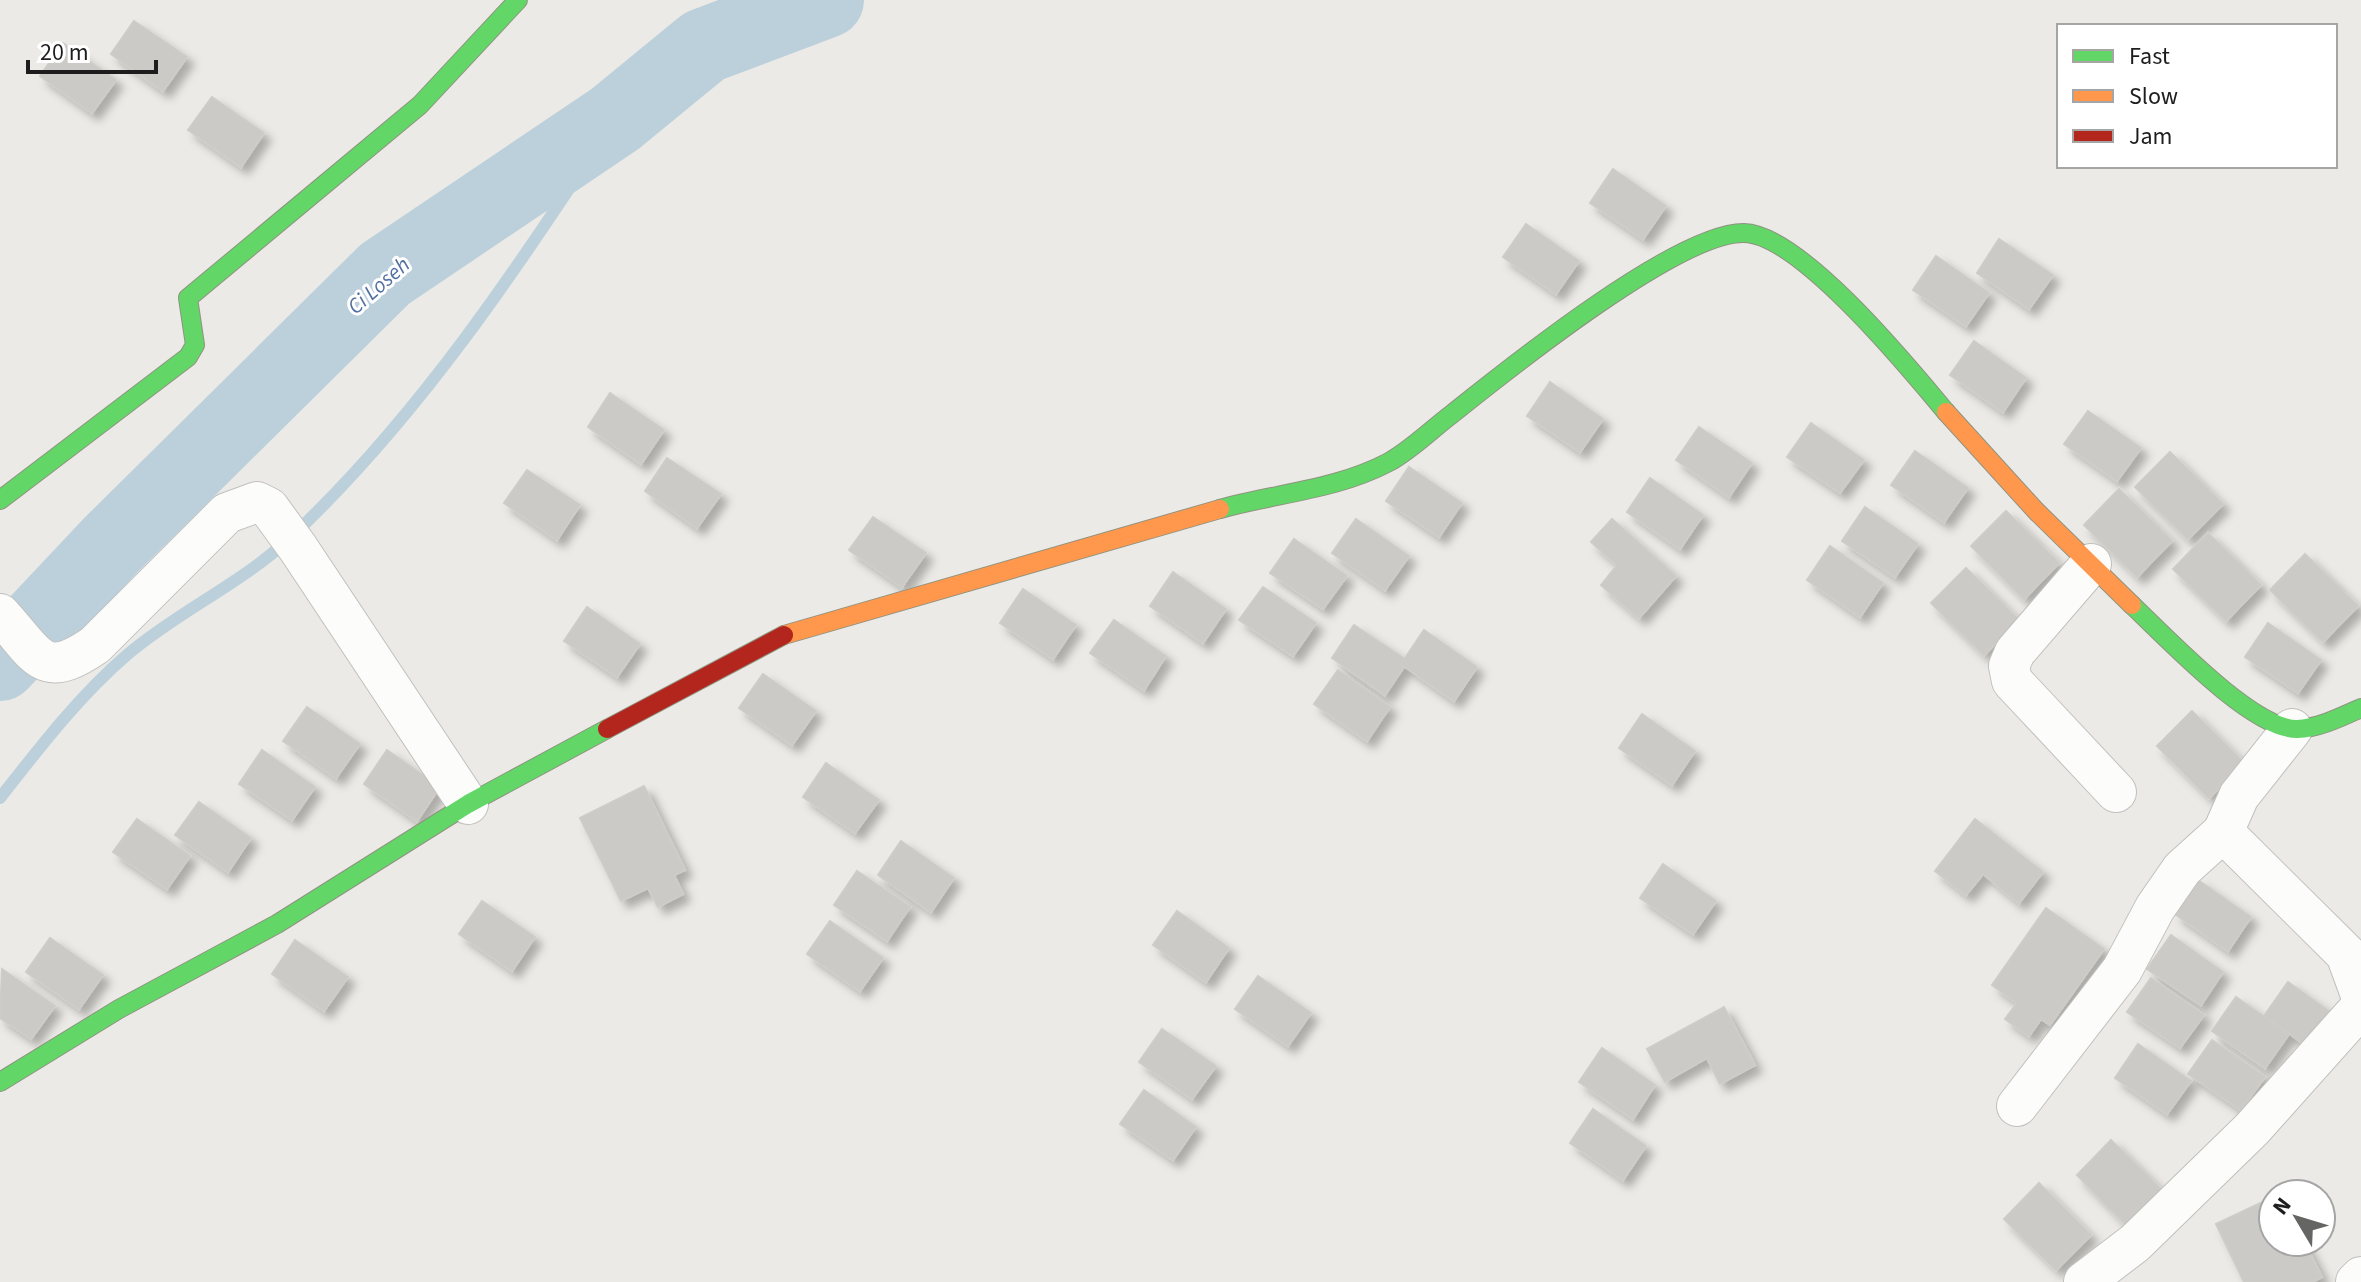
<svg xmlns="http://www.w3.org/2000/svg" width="2361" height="1282" viewBox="0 0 2361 1282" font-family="'Source Sans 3',sans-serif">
<defs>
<filter id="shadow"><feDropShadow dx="7" dy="7" stdDeviation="4" flood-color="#0004"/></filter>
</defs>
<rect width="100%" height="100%" fill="#ebeae6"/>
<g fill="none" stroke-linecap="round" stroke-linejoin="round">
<path stroke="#bcd0db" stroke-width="12" d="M0,798C40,747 79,696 128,654C179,611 242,583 290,538C418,418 520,265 615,119"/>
<path stroke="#bcd0db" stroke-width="76" d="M0,663L111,545L385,274L615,119L704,46L826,0"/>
</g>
<g fill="#cccac7" stroke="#ceccc7" stroke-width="2" filter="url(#shadow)">
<path d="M134,21L187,57L163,91L111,54Z"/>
<path d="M63,43L116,80L92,113L40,76Z"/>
<path d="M212,97L264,133L241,167L188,130Z"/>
<path d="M1613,169L1666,206L1643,239L1590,203Z"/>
<path d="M1526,224L1579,261L1556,294L1503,257Z"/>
<path d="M1999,239L2053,275L2029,309L1977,273Z"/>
<path d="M1936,256L1989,293L1966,326L1913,290Z"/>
<path d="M1974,341L2026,378L2003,412L1950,375Z"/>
<path d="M1550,382L1603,419L1580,452L1527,416Z"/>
<path d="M610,393L664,430L641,464L588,427Z"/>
<path d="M2088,411L2141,448L2117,481L2064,444Z"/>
<path d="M1811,423L1864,460L1840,493L1787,457Z"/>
<path d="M1699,427L1752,463L1729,497L1676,460Z"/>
<path d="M1915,451L1968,488L1944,522L1891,485Z"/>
<path d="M2170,452L2223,504L2188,539L2135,487Z"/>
<path d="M667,458L721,494L697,528L645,491Z"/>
<path d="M1409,467L1462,503L1439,537L1386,501Z"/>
<path d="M527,470L580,505L557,540L504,503Z"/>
<path d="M1650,478L1703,515L1680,549L1627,512Z"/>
<path d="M2119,489L2172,541L2137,577L2084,525Z"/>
<path d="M1865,507L1918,544L1895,577L1842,541Z"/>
<path d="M2006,511L2059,563L2024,599L1971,546Z"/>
<path d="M873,517L926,553L902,587L849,550Z"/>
<path d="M1356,519L1409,556L1385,590L1332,553Z"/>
<path d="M1612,519L1676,576L1639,618L1601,585L1617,565L1591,542Z"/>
<path d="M2208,533L2261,585L2226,621L2173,569Z"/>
<path d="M1294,539L1347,576L1323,609L1270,573Z"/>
<path d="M1830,546L1883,583L1860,617L1807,580Z"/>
<path d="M2305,554L2358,606L2323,642L2270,590Z"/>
<path d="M1966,568L2019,620L1984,655L1931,603Z"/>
<path d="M1173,572L1226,609L1203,643L1150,606Z"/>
<path d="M1263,587L1316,623L1293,656L1239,620Z"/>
<path d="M1023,589L1076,625L1053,659L1000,623Z"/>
<path d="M587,607L640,644L617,677L564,641Z"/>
<path d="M1114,620L1166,656L1144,690L1090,653Z"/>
<path d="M2268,623L2321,660L2298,693L2245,657Z"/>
<path d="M1354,625L1408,661L1385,695L1332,658Z"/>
<path d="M1424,630L1477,667L1454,701L1401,664Z"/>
<path d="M1338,670L1390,707L1367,741L1314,704Z"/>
<path d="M763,674L816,711L792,745L739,708Z"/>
<path d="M307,707L360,744L336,778L283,741Z"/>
<path d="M2192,711L2244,763L2209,798L2157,746Z"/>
<path d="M1642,714L1695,751L1672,785L1619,748Z"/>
<path d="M262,750L315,787L292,820L239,784Z"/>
<path d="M387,750L440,787L417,821L364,784Z"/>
<path d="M826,763L879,800L855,833L803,797Z"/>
<path d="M644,786L685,870L674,875L683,894L658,907L648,888L621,901L580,818Z"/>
<path d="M199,802L251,838L228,872L175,835Z"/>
<path d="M137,819L190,856L167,889L113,852Z"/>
<path d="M1975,819L2043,872L2019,903L1983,874L1966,895L1935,871Z"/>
<path d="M901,841L954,878L931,912L878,875Z"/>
<path d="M1663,864L1716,901L1693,934L1640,898Z"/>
<path d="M857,871L910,907L887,941L834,905Z"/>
<path d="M2198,880L2251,917L2228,951L2175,914Z"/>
<path d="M482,901L535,937L512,971L459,934Z"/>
<path d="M2046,908L2104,949L2050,1025L2041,1019L2029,1036L2005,1019L2017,1003L1992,985Z"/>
<path d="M1177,911L1229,948L1206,982L1153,945Z"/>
<path d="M830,921L883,958L860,991L807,954Z"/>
<path d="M2171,935L2223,972L2201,1005L2147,969Z"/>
<path d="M50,938L103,975L79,1009L26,972Z"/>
<path d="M295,940L348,977L324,1011L272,974Z"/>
<path d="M2,969L55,1006L31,1039L0,1018Z"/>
<path d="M1258,976L1311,1013L1288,1046L1235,1009Z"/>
<path d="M2151,978L2204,1015L2180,1048L2127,1012Z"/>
<path d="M2288,982L2340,1019L2317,1053L2264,1016Z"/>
<path d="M2236,997L2289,1034L2265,1068L2212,1031Z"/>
<path d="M1724,1007L1755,1065L1720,1084L1707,1058L1665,1082L1647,1049Z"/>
<path d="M1162,1029L1216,1066L1192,1099L1139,1062Z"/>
<path d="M2212,1040L2265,1077L2241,1110L2188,1074Z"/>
<path d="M2138,1044L2191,1081L2167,1114L2115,1078Z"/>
<path d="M1602,1048L1655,1085L1633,1119L1579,1082Z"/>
<path d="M1144,1090L1196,1127L1173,1160L1120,1124Z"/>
<path d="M1593,1109L1646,1146L1623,1180L1570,1143Z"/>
<path d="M2111,1140L2164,1192L2129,1228L2077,1175Z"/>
<path d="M2039,1183L2091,1235L2056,1270L2004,1219Z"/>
<path d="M2273,1197V1242H2304L2322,1277L2312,1282H2244L2216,1224Z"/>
</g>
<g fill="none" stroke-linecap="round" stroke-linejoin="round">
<g stroke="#c1c0be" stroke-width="42">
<g id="street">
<path d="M2091,564L2015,652L2009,666L2012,681L2116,792"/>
<path d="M0,614C38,655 41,682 95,645L227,513L257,502L269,508L298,548L468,804"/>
<path d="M2292,729L2239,796L2223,832L2346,954L2361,995"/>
<path d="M2017,1106L2122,970L2155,908L2182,869L2223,832"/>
<path d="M2084,1282L2135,1243L2252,1129L2361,1007"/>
<path d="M2356,1282L2361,1277"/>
</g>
</g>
<g stroke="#8f9380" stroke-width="20">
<g id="fast">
<path d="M0,500L188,357L195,345L188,298L420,105L518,0"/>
<path d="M1220,509C1277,493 1336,490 1389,462C1411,450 1432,429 1452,414C1507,370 1678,232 1744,233C1800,234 1910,369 1946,412"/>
<path d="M2132,605C2166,637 2252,729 2297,729C2319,728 2341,717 2361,708"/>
<path d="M0,1082L119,1009L277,924L468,804L607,729"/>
</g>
</g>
<g stroke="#8f9380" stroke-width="20">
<g id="slow">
<path d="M1946,412L2036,511L2132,605"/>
<path d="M784,635L1220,509"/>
</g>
</g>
<g stroke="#8f9380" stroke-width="20">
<path id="jam" d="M607,729L784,635"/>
</g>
<use href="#street" stroke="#fcfcfb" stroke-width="40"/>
<use href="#fast" stroke="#63d668" stroke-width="18"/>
<use href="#slow" stroke="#ff974d" stroke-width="18"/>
<use href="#jam" stroke="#b3261e" stroke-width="18"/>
</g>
<g text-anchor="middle" stroke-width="6" stroke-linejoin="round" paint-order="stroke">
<g font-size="22" font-style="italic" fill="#536fa2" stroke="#fff">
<text transform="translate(378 285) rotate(-41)" y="8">Ci Loseh</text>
</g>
</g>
<rect x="2057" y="24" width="280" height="144" fill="#ffffff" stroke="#a5a5a5" stroke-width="2"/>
<rect x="2073" y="50" width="40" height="12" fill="#63d668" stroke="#a5a5a5" stroke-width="2"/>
<text x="2129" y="64" font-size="24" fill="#1d1d1d">Fast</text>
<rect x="2073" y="90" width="40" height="12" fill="#ff974d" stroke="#a5a5a5" stroke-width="2"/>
<text x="2129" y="104" font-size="24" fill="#1d1d1d">Slow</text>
<rect x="2073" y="130" width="40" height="12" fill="#b3261e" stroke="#a5a5a5" stroke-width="2"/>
<text x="2129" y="144" font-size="24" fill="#1d1d1d">Jam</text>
<g transform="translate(2297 1218) rotate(308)"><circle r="38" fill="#ffffff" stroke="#a5a5a5" stroke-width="2"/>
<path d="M0-6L14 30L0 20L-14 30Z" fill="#656563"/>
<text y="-12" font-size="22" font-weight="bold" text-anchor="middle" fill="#1d1d1d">N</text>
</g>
<path d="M28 60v12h128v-12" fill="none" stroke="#1d1d1d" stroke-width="4"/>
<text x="40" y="60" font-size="24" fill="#1d1d1d" stroke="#ffffff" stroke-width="6" paint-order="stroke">20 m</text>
</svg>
